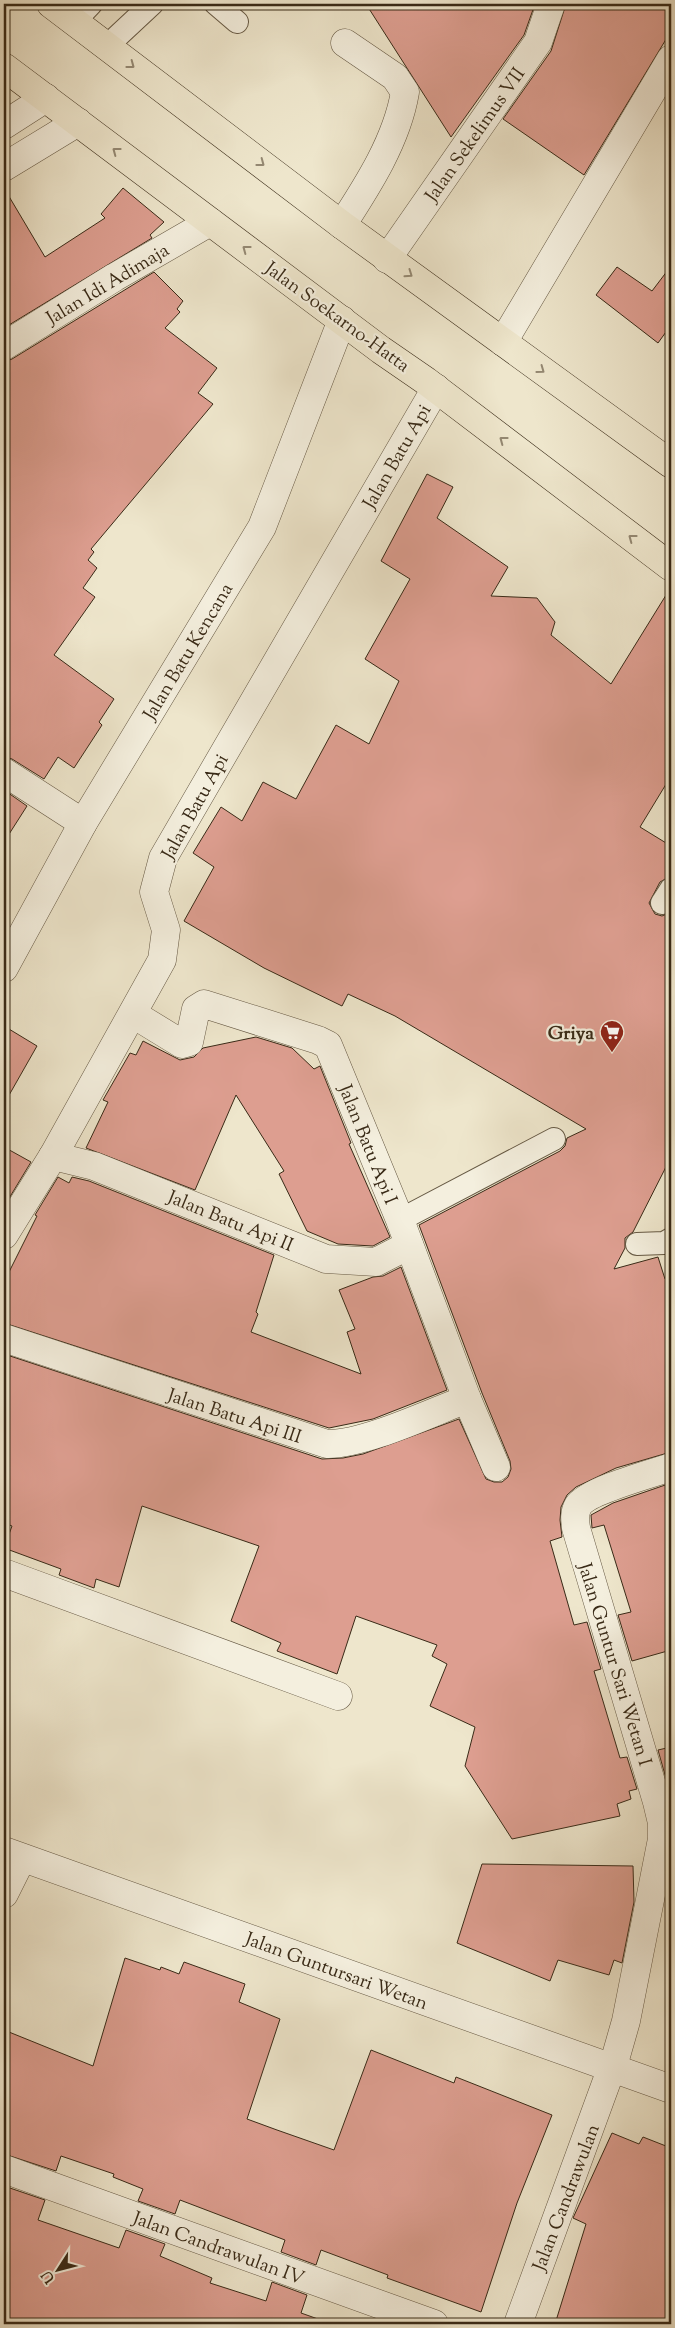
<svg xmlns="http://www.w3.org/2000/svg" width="675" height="2328" viewBox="0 0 675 2328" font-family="'Sorts Mill Goudy',serif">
<rect width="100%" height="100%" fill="#eee6cc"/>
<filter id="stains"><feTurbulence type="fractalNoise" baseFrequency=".004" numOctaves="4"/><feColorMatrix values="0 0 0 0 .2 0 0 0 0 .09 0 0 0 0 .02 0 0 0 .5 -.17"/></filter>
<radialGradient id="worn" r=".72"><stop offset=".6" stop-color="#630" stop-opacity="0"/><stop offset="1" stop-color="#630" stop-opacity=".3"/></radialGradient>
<g fill="#dd9e90" stroke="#392a17">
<path d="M366,4H535L524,35L451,137Z"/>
<path d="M566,4H671V31L584,175L503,119L551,51Z"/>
<path d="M4,188L45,257L105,218L101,214L123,188L164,222L150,235L152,238L4,328Z"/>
<path d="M671,266V325L658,343L596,295L617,267L652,291Z"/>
<path d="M154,272L183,301L177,309L180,312L165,328L217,368L198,393L213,404L91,549L94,552L88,560L97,568L83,588L95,597L54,655L114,699L99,722L102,725L74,768L58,757L44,779L12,759L4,757V362L12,359Z"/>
<path d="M427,474L453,487L437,518L508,567L491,596L537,598L555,622L551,635L611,684L671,587V776L640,827L671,846V876L660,882L649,903L655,914L662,916L671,912V1157L633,1232L625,1238V1248L614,1269L658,1257L665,1279L671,1277V1452L616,1468L576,1487L567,1495L561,1507L560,1520L562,1537L550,1541L574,1625L587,1622L601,1669L594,1671L620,1758L627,1757L637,1789L629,1791L631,1799L617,1804L620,1816L512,1839L465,1766L475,1727L430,1706L447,1664L432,1656L437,1645L356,1616L337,1674L277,1651L281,1643L231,1621L259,1546L142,1506L119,1587L96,1579L94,1588L59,1575L61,1569L4,1548L12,1526L4,1523V1354L322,1459L343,1458L363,1454L459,1419L486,1479L494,1482H502L508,1477L511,1469L510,1461L482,1393L419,1225L560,1151L565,1146L567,1138L586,1129L395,1016L348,994L342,1006L264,968L184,921L214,867L193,853L221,807L242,821L263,782L296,799L336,725L369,744L399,681L365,659L410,579L381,561Z"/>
<path d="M4,790L27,806L4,842Z"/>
<path d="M4,1026L37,1046L4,1104Z"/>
<path d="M256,1037L292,1048L314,1069L320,1066L351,1143L349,1144L390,1237L373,1246L338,1244L307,1231L279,1174L284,1171L236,1095L195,1190L86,1148L108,1102L103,1100L130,1053L136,1055L143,1041L180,1060L194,1057L203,1048Z"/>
<path d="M4,1147L31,1162L8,1200L4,1197Z"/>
<path d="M58,1177L69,1183L72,1177L89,1181L274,1255L256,1312L258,1314L251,1332L361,1374L347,1332L355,1329L339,1290L373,1277L383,1276L401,1267L447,1390L373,1419L329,1428L4,1323V1282L37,1216L35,1215Z"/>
<path d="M671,1483V1650L632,1661L618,1615L631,1612L604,1525L592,1528L591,1515L613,1503Z"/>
<path d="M671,1747V1781L667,1782L658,1750Z"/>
<path d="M482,1864L633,1866L634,1902L622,1963L614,1960L609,1975L558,1960L550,1981L457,1943Z"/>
<path d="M125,1958L160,1970L161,1967L179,1974L184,1962L245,1984L239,2002L280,2019L247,2119L277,2130L334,2150L371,2050L454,2083L456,2077L552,2115L517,2203L481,2312L387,2278L388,2275L321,2250L316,2265L281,2252L285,2240L180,2200L175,2214L138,2201L143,2189L113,2177L114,2174L61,2156L56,2171L4,2154V2030L93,2066Z"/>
<path d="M612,2133L639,2144L643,2137L671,2148V2324H555L586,2224L573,2218Z"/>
<path d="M4,2186L45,2200L38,2220L119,2248L126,2230L165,2244L160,2256L212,2278L210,2283L266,2301L272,2282L307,2295L301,2313L318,2319L317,2324H4Z"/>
</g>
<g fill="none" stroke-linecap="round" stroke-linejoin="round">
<g stroke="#665944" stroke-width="24">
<g id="service">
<path d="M216,4L237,22"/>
<path d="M74,22L91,4"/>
<path d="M107,46L152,4"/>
<path d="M662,903L671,889"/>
<path d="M400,1220L554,1139"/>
<path d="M637,1244L664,1243L671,1239"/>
</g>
</g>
<g stroke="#665944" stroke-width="29">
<g id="minor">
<path d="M4,125L46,98"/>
<path d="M4,167L78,122"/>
<path d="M342,225C368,185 397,140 405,92L395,77L345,43"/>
<path d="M387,259L538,42L551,4"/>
<path d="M503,342L671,59"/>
<path d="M4,346L115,277L210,222"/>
<path d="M4,772L83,823"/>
<path d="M133,1014L182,1044L189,1042L196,1009L204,1004L318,1040L328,1045L400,1220L467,1399L496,1467"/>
<path d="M53,1156L94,1166L326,1259L376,1262L409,1245"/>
<path d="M4,1338L327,1444C363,1445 430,1413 467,1399"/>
<path d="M4,1573L338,1696"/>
<path d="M4,1894L22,1858"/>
<path d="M4,2169L434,2324"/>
<path d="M518,2324L616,2056L626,2021L662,1839V1823L657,1802L576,1528C575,1520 574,1513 578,1506C587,1491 653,1473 671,1467"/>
</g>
</g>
<g stroke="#665944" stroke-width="29">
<g id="tertiary">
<path d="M4,968L83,823L262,527L342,320"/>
<path d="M4,1235L53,1156L162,960L166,930L154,892L163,858L436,388"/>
<path d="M4,1851L671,2089"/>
</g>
</g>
<g stroke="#392a17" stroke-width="29">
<g id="trunk">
<path d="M51,4L342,225L671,464"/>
<path d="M4,67L381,350L426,381L671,567"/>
</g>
</g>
<use href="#service" stroke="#f4efde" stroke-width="22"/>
<use href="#minor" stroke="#f4efde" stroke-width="28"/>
<use href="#tertiary" stroke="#f4efde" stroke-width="28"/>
<use href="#trunk" stroke="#eee6cc" stroke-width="28"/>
</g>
<defs><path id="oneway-chevron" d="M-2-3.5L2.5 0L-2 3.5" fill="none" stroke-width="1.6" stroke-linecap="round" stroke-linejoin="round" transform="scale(1.25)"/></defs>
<g stroke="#948872">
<use href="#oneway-chevron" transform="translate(131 65) rotate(37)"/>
<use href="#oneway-chevron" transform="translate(116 151) rotate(-143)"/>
<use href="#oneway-chevron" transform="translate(261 163) rotate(37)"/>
<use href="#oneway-chevron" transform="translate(246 249) rotate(-143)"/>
<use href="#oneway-chevron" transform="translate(409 274) rotate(35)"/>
<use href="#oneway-chevron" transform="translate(541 370) rotate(36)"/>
<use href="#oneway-chevron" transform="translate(503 440) rotate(-143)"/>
<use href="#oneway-chevron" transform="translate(632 538) rotate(-143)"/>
</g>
<defs>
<g id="supermarket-pin" transform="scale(1.25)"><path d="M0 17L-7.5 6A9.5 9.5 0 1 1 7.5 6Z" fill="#8f2418" stroke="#f4efde"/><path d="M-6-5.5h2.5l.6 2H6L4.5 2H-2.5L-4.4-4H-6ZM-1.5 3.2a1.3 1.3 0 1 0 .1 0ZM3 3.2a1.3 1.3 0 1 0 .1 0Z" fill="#fff"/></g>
</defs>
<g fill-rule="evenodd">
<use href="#supermarket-pin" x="612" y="1032"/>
</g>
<g text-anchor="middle" stroke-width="4.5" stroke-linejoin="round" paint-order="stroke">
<g font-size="19" fill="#392a17" stroke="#f4efde">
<text transform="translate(474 134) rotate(-55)" y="7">Jalan Sekelimus VII</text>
<text transform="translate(107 283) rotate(-31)" y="7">Jalan Idi Adimaja</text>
<text transform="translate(338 316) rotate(36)" y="7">Jalan Soekarno-Hatta</text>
<text transform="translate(396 456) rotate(-60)" y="7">Jalan Batu Api</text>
<text transform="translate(187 651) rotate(-59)" y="7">Jalan Batu Kencana</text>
<text transform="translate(194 806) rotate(-61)" y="7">Jalan Batu Api</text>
<text transform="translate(369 1144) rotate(68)" y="7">Jalan Batu Api I</text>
<text transform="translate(231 1220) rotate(22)" y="7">Jalan Batu Api II</text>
<text transform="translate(235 1415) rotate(18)" y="7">Jalan Batu Api III</text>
<text transform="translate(616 1664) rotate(73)" y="7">Jalan Guntur Sari Wetan I</text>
<text transform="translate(337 1970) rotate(20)" y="7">Jalan Guntursari Wetan</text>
<text transform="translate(565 2197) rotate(-69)" y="7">Jalan Candrawulan</text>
<text transform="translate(219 2247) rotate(20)" y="7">Jalan Candrawulan IV</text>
</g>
<g font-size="19" font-weight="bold" fill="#392a17" stroke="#f4efde" text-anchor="end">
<text x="594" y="1039">Griya</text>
</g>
</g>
<rect width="675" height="2328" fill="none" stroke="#eee6cc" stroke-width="20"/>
<rect x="5" y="5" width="665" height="2318" fill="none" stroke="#392a17" stroke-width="2.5"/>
<rect x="10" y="10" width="655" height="2308" fill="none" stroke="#392a17"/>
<g transform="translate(58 2270) rotate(234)" stroke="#f4efde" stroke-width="4" paint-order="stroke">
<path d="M0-4L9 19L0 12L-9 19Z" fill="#392a17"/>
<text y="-8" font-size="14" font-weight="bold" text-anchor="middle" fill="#392a17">U</text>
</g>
<rect width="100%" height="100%" filter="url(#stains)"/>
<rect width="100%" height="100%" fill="url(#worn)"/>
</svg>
